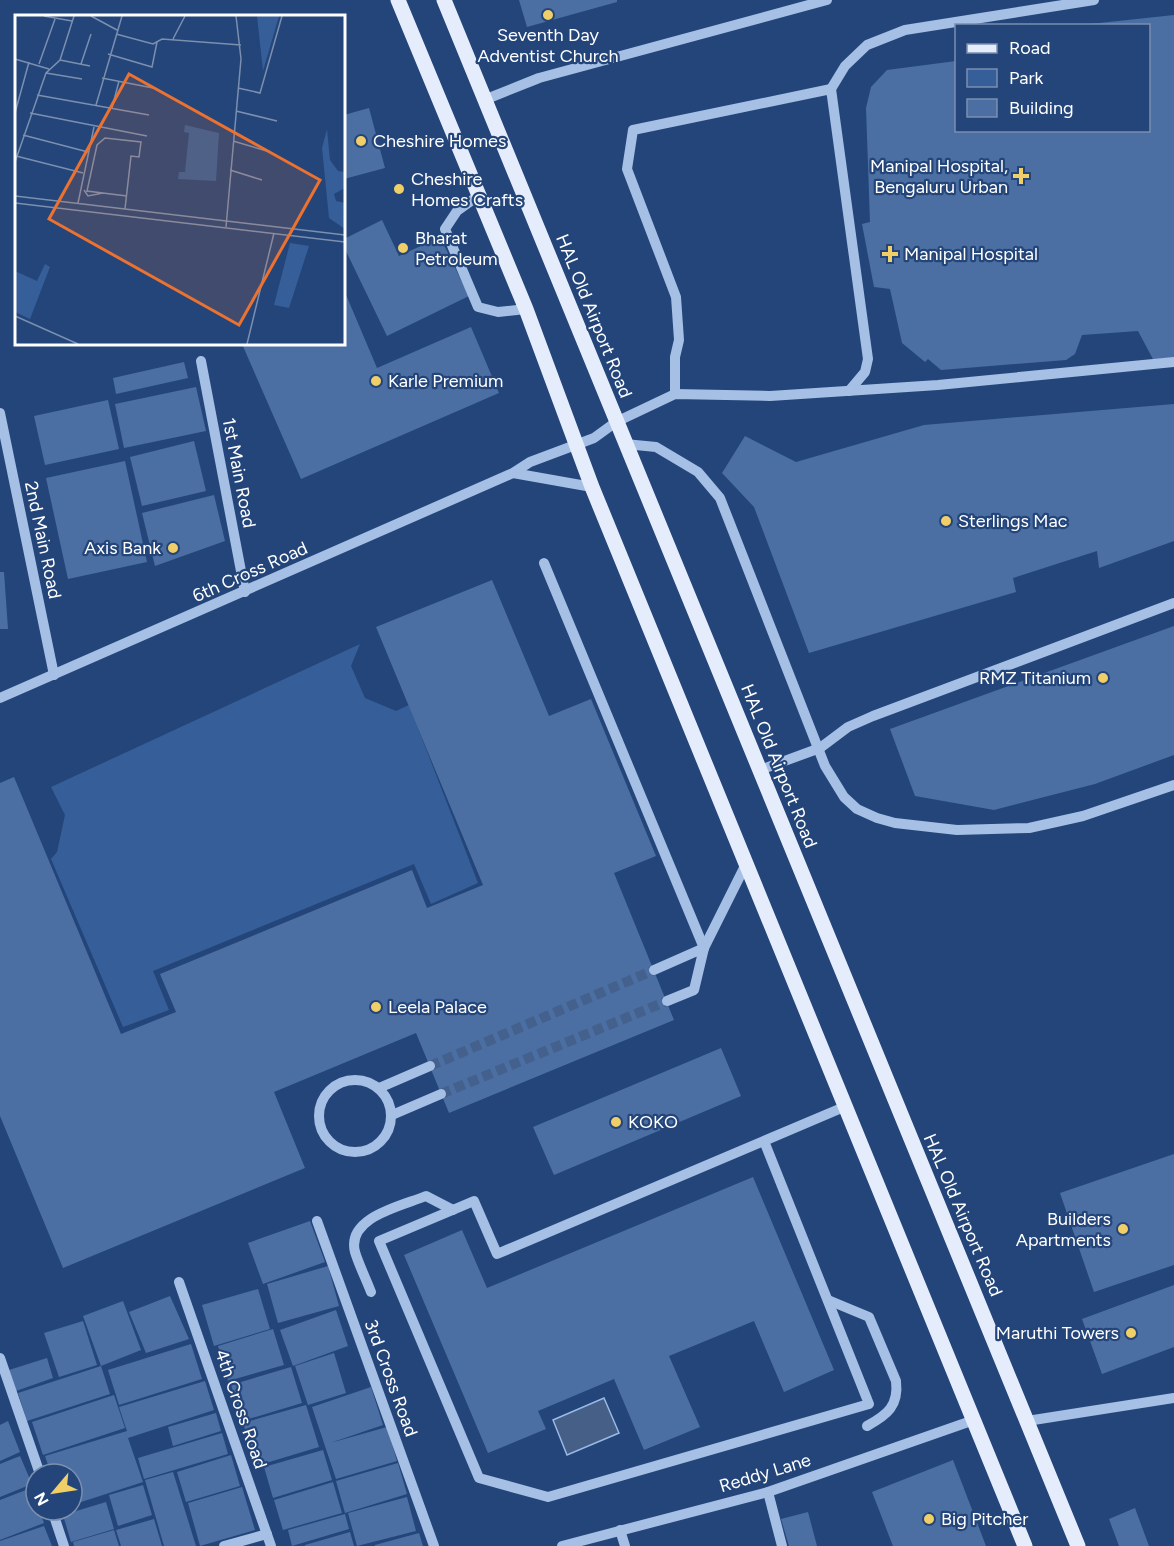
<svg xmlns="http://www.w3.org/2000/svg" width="1174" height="1546" viewBox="0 0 1174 1546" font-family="Figtree,sans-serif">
<rect width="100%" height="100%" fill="#23457a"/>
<path fill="#365e98" d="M360,644L351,666L365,698L396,711L409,705L478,883L431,904L414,864L153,971L169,1010L123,1027L51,859L57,852L65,815L51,787Z"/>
<path fill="#465f86" stroke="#99b9e6" stroke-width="1.5" d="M604,1398L619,1433L567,1455L553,1420Z"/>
<g fill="#4b6fa3">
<path d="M519,0H617V2L527,27Z"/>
<path d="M1174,15V359L1154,361L1138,331L1082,335L1075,354L1066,360L941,370L928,359L925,362L902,343L890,289L874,287L862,224L870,222L866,108L871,87L887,70L956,61V130H1148V26L1090,24Z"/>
<path d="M369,108L385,168L344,179V115Z"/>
<path d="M382,220L399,256L440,237L469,296L387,336L344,247V239Z"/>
<path d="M344,290L377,368L471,327L499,393L301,479L242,344H344Z"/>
<path d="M184,362L188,378L116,394L113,378Z"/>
<path d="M196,387L206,431L124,448L115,404Z"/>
<path d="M108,400L119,449L45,465L34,416Z"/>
<path d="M1174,404V541L1099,568L1097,551L1013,578L1016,592L809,653L754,507L722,473L745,436L796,462L924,425Z"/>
<path d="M194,441L206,491L142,506L130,457Z"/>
<path d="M125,461L147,562L68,579L46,478Z"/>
<path d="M214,495L225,541L155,566L142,513Z"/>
<path d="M0,572H4L8,629H0Z"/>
<path d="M492,580L549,716L591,699L656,856L614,873L674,1020L449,1113L416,1033L274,1092L305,1168L63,1268L0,1116V783L14,777L121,1034L176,1012L160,974L412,870L427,908L483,885L376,627Z"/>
<path d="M1174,626V755L1095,784L994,810L915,796L890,729Z"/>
<path d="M721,1048L741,1096L554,1175L533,1127Z"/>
<path d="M1174,1154V1265L1094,1292L1060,1193Z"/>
<path d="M753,1177L834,1370L784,1392L754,1321L669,1356L700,1427L644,1450L614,1379L538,1411L546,1429L488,1453L404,1255L462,1230L487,1288Z"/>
<path d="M310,1221L325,1262L263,1284L248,1243Z"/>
<path d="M328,1266L339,1306L278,1323L267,1284Z"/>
<path d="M1174,1285V1347L1102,1374L1082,1319Z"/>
<path d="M258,1289L270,1329L214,1346L202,1305Z"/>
<path d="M170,1296L189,1339L146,1353L129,1312Z"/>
<path d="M123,1301L141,1350L101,1366L83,1316Z"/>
<path d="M336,1310L348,1346L293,1366L280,1330Z"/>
<path d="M83,1321L97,1365L59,1377L44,1333Z"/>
<path d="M273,1329L284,1365L228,1381L218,1346Z"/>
<path d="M191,1344L202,1379L119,1405L108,1370Z"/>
<path d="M334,1353L346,1393L308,1405L295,1366Z"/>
<path d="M47,1358L53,1378L16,1391L9,1370Z"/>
<path d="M101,1366L110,1394L27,1421L18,1393Z"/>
<path d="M291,1367L302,1403L242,1421L231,1385Z"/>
<path d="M205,1381L214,1410L128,1438L143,1482L72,1505V1474H51L45,1456L127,1431L119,1407Z"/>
<path d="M371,1387L383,1425L330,1443L387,1427L397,1461L336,1479L312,1407Z"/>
<path d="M114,1395L125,1428L43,1455L32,1422Z"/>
<path d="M306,1405L319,1447L256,1466L243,1423Z"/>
<path d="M216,1413L221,1431L173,1446L168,1427Z"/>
<path d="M8,1421L20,1452L0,1461V1425Z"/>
<path d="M222,1433L228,1454L144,1479L138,1458Z"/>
<path d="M323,1450L332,1480L273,1498L264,1467Z"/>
<path d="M231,1455L240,1486L186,1502L177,1472Z"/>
<path d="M20,1456L32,1484L0,1497V1464Z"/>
<path d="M953,1460L986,1546H893L872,1492Z"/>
<path d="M398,1463L407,1494L345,1513L336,1481Z"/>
<path d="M173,1472L196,1546H164L145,1480Z"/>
<path d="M333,1482L342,1513L283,1530L274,1500Z"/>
<path d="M143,1485L152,1515L118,1526L109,1495Z"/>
<path d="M242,1487L255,1530L200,1546L188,1503Z"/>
<path d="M31,1488L36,1510H39L44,1523L0,1540V1500Z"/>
<path d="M407,1497L416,1531L357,1546L348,1513Z"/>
<path d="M106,1502L114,1529L71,1542L63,1515Z"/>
<path d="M1135,1508L1149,1546H1119L1109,1519Z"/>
<path d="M808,1512L817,1546H789L781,1519Z"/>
<path d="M345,1514L349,1529L292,1546L288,1530Z"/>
<path d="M154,1519L162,1546H121L116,1530Z"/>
<path d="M44,1526L52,1546H0V1541Z"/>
<path d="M114,1530L119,1546H74L73,1542Z"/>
<path d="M350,1532L354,1546H305V1545Z"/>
<path d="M419,1533L423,1546H375V1545Z"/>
</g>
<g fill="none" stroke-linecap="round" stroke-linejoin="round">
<g stroke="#44618e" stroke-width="10" stroke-dasharray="10 5" stroke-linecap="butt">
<path d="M430,1066L654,970"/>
<path d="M441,1094L667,1001"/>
</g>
<g stroke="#a5bfe5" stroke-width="10">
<path d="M831,89L845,66L867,45L905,30L1094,0"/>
<path d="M484,100L539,78L827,0"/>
<path d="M478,196L457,211L445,229L478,307L498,312L526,309"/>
<path d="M201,361L245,592"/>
<path d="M675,394V357L679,340L676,297L627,169L633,130L831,89L868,359L865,372L849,391"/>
<path d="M0,413L54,675"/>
<path d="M625,444L656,447L698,472L720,498L825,766L844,797L857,809L877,818L895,823L957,830L1029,828L1083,816L1174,785"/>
<path d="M513,473L592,487"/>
<path d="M544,563L704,948"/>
<path d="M0,698L513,473L530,462L594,438L616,422L675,394L770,396L938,385L1174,362"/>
<path d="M760,770L820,748L848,727L873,716L1174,603"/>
<path d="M704,948L746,864"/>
<path d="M654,970L704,948L694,990L667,1001"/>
<circle cx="355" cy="1116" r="36"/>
<path d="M379,1088L430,1066"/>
<path d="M392,1115L441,1094"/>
<path d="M764,1141L869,1404L548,1497L479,1478L379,1241L474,1201L497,1254L844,1107"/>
<path d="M317,1221L434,1546"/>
<path d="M179,1282L271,1546"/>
<path d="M371,1292C366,1279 359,1265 355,1252C346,1217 402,1206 426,1196L453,1210"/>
<path d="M828,1300L869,1317L896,1381C899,1406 887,1415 867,1426"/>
<path d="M0,1358L40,1474"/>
<path d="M1027,1421L1174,1398"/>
<path d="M768,1492L782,1546"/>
<path d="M52,1510L64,1546"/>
<path d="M620,1530L625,1546"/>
<path d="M224,1546L267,1534"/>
<path d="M562,1546L768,1492L974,1420"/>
</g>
<g stroke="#e5edfc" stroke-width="15">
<path d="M398,0L526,309L592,487L1025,1546"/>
<path d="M444,0L1078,1546"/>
</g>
</g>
<g fill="#f0cf68" stroke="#23457a" stroke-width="2">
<circle cx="548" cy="15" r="6"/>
<circle cx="361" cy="141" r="6"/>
<path d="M1018 167h6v6h6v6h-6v6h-6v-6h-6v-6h6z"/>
<circle cx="399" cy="189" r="6"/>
<circle cx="403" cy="248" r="6"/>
<path d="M887 245h6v6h6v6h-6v6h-6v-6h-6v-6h6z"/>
<circle cx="376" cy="381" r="6"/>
<circle cx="946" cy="521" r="6"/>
<circle cx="173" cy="548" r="6"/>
<circle cx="1103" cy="678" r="6"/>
<circle cx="376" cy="1007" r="6"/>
<circle cx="616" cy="1122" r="6"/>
<circle cx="1123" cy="1229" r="6"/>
<circle cx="1131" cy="1333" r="6"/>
<circle cx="929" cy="1519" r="6"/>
</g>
<g text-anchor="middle" stroke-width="4.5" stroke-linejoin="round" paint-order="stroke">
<g font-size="18" fill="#fff" stroke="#23457a" text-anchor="start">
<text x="548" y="41" text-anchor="middle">Seventh Day<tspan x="548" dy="21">Adventist Church</tspan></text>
<text x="373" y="147">Cheshire Homes</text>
<text x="1008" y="172" text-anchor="end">Manipal Hospital,<tspan x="1008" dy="21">Bengaluru Urban</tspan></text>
<text x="411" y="185">Cheshire<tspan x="411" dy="21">Homes Crafts</tspan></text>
<text x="415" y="244">Bharat<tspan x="415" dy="21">Petroleum</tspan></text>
<text x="904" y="260">Manipal Hospital</text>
<text x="388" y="387">Karle Premium</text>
<text x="958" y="527">Sterlings Mac</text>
<text x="161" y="554" text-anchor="end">Axis Bank</text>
<text x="1091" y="684" text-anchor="end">RMZ Titanium</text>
<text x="388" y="1013">Leela Palace</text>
<text x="628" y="1128">KOKO</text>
<text x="1111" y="1225" text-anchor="end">Builders<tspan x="1111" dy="21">Apartments</tspan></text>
<text x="1119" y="1339" text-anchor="end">Maruthi Towers</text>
<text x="941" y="1525">Big Pitcher</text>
</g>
<g font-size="18" fill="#fff" stroke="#23457a">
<text transform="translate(594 316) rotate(68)" y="6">HAL Old Airport Road</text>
<text transform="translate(239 473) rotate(79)" y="6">1st Main Road</text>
<text transform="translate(43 540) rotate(78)" y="6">2nd Main Road</text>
<text transform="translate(250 572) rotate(-24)" y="6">6th Cross Road</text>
<text transform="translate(779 766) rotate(68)" y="6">HAL Old Airport Road</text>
<text transform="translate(963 1215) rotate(67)" y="6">HAL Old Airport Road</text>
<text transform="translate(391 1378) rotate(70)" y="6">3rd Cross Road</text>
<text transform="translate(241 1409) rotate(71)" y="6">4th Cross Road</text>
<text transform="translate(765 1473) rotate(-17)" y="6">Reddy Lane</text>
</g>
</g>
<g transform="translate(15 15)">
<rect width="330" height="330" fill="#23457a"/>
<path d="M242,1H264L248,56ZM170,110L204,118L201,166L163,164L164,157H170L174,118L169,117ZM312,114L315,145L323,156L330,157V173L319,179L321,186L330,188V214L314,203L307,133ZM275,228L294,231L274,293L259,290ZM30,249L35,252L15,304L0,297V256L22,266Z" fill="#365e98"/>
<path fill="none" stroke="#7b8faf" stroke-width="1.5" d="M29,1L57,6M76,1L102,15M101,19L138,29L147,24L226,30M158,24L170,1M93,39L137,52L142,27M0,44L34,54M45,45L75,51M24,49L40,4M66,49L76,19M31,58L67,64M87,63L138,73M223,73L245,78L267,1M22,80L134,100M81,90L107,1M97,93L104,66M221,96L262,106M0,98L14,47M15,98L132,121M8,120L73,137M218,126L255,137M1,141L68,158M0,147L31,58L45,45L59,1M215,155L247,165M69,175L73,181L88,178M0,181L330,220M0,188L330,227M63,188L79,112M110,194L116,141L124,142L126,127L90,123L82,130L72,176L112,181M211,212L226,44L221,1M0,301L63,329M232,329L259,218"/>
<path fill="#eb7230" fill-opacity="0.15" stroke="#eb7230" stroke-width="3" d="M114,59L305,165L224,310L34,204Z"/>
<rect width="330" height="330" fill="none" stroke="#fff" stroke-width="3"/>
</g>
<rect x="955" y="24" width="195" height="108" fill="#23457a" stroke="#7b8faf" stroke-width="1.5"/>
<rect x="967" y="44" width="30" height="9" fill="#e5edfc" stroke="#7b8faf" stroke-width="1.5"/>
<text x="1009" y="54" font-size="18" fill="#ffffff">Road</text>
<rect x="967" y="69" width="30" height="18" fill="#365e98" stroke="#7b8faf" stroke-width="1.5"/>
<text x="1009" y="84" font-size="18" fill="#ffffff">Park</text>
<rect x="967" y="99" width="30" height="18" fill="#4b6fa3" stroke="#7b8faf" stroke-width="1.5"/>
<text x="1009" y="114" font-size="18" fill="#ffffff">Building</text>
<g transform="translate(54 1492) rotate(241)"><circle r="28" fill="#23457a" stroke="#7b8faf" stroke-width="1.5"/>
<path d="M0-4.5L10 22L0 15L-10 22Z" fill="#f0cf68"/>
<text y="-9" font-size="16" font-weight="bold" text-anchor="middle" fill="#ffffff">N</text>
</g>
</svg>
